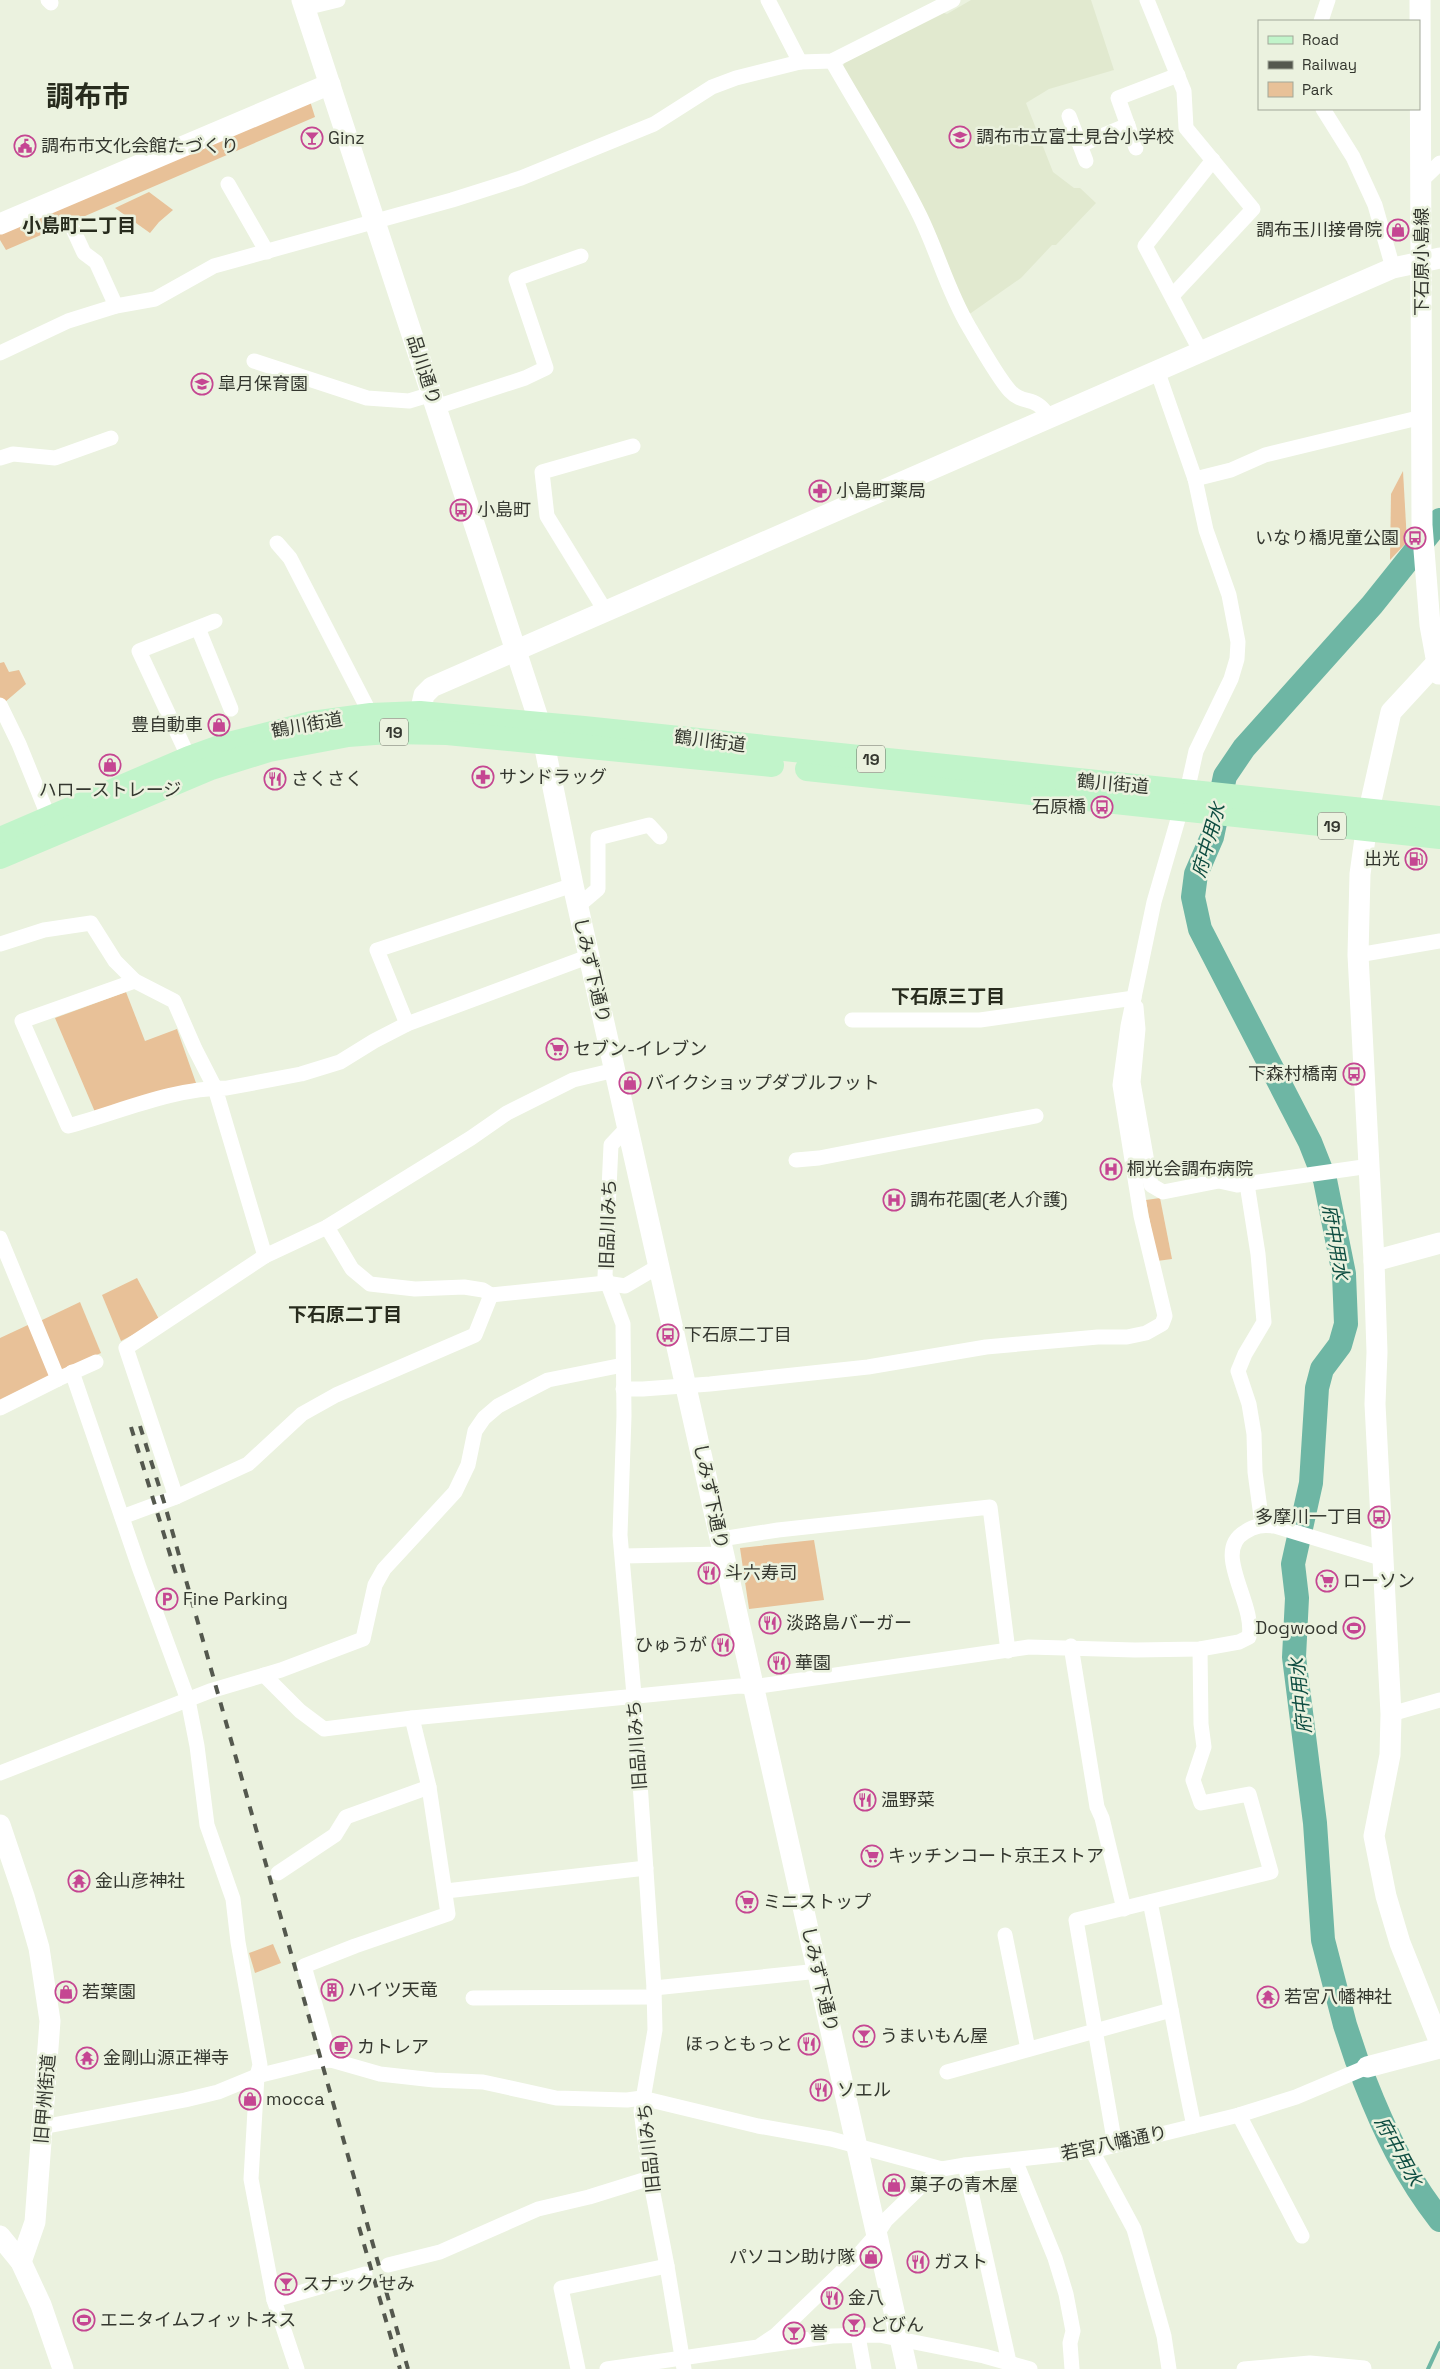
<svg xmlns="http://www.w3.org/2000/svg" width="1440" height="2369" viewBox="0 0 1440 2369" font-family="'Space Grotesk','Noto Sans JP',sans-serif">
<rect width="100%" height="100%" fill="#ebf2df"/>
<path fill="#e1e9cf" d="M971,0H1091L1114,70L1049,89L1026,103L1053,172L1074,188H1080L1096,203L1056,245H1052L1021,278L971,313L967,314L842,68L847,58L938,11L947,14Z"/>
<g fill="#e8c198">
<path d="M310,101L315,117L6,250L0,240V231Z"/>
<path d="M149,192L173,210L159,222L150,233L115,208Z"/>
<path d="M1403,471L1407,542L1390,560L1391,494Z"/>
<path d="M4,662L9,672L19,670L26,684L5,702L0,701V663Z"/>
<path d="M126,992L145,1041L177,1029L196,1083L95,1112L55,1018Z"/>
<path d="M1160,1198L1172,1259L1157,1261L1146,1200Z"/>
<path d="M137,1278L160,1321L121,1341L102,1295Z"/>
<path d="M80,1302L101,1353L61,1371L40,1321Z"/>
<path d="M30,1324L52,1377L0,1401V1338Z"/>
<path d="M814,1540L824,1600L749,1609L740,1548Z"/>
<path d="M273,1944L281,1963L255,1973L249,1953Z"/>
</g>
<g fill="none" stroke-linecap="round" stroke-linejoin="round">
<path stroke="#6eb6a4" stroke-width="4" d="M1428,2369L1440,2343"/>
<g stroke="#6eb6a4" stroke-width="24">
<path d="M1357,2061L1345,2025L1323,1940L1315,1823L1294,1657L1297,1598L1293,1564L1311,1483L1317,1388L1322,1369L1340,1345L1346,1324L1344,1274L1325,1180L1310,1142L1200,929L1193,897L1196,874L1212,837L1225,776L1244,748L1372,605L1440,520"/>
<path d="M1364,2079C1384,2130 1406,2177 1440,2220"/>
</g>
<g stroke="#fff" stroke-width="15">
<path d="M48,0L51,3"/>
<path d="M768,0L800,62"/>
<path d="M1147,0L1184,91L1186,128L1253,209L1172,296"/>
<path d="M305,8L338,0"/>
<path d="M1321,21L1328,0"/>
<path d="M832,61C861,112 894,163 920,216C938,253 948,292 969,327C979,344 998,378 1010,391C1024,406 1035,394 1049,417"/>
<path d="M1323,109L1353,157L1375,205L1393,268"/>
<path d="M1069,116L1086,161"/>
<path d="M1080,145L1128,125"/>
<path d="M1136,148L1118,98L1178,75"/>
<path d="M1422,180L1440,163"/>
<path d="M228,184L267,252"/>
<path d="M73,229L84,253L96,262L116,306"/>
<path d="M1201,352L1145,246L1213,160"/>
<path d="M0,353L68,321L116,306L155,299L214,266L452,200L521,178L654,124L712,87L736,78L800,62L832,61L953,0"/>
<path d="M254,361L367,398L409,401L432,394"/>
<path d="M436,407L525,378L546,368L516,279L581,256"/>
<path d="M0,458L13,454L55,458L111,438"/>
<path d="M1195,479L1231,470L1265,455L1422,417"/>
<path d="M277,543L290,558L371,715"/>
<path d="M606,612L547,516L542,472L633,446"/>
<path d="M198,628L231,709"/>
<path d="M0,705L19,744L49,818"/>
<path d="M189,758L139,651L215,621"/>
<path d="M578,906L598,889V838L649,825L660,837"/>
<path d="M0,944L44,930L91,923L115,961L135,981"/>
<path d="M1358,955L1440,941"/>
<path d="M590,956L407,1024L374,1041L340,1062L301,1074L227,1088C172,1088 120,1112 68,1126L22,1021L135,981L174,1001L195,1049L215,1088L265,1256L327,1227L471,1138L507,1113L573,1080L615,1070"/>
<path d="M1136,1007L1138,1029L1133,1082L1151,1185L1163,1192L1219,1181L1237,1185L1370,1166"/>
<path d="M852,1020H980L1134,998"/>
<path d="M407,1024L377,950L573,885"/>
<path d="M628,1127L611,1145L605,1276L623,1324L624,1416L620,1535L634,1695L654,1988L655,2030L641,2111L650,2178L667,2266L684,2369"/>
<path d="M796,1160L819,1158L1036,1116"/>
<path d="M1247,1184L1258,1254L1264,1322L1245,1354L1238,1371L1249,1404L1254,1434L1255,1472L1262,1524"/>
<path d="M0,1238L58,1379L96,1362"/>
<path d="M491,1295L606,1283L625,1286L659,1266"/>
<path d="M72,1372L139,1567L188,1700L197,1746L207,1825L233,1899L238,1942L260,2065L257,2076L251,2179L274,2300L297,2369"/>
<path d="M623,1389H643L710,1384L868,1367L986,1347L1098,1337H1127L1146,1333L1162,1324L1165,1316L1141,1216L1120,1085L1128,1026L1154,902L1190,778L1196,751L1231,679L1237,659L1238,642L1229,595L1206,530L1195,479L1157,370"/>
<path d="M0,1408L58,1379"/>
<path d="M176,1497L126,1348L265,1256"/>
<path d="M122,1517L176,1497L248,1464L302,1414L336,1395L475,1335L491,1295L483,1290L464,1287L415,1289L370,1284L352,1269L327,1227"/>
<path d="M721,1539L778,1530L990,1507L1008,1651"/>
<path d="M623,1556L723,1554"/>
<path d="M1071,1646L1097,1807L1102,1818L1124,1909"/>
<path d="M264,1675L300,1711L324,1729L412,1718L739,1686L753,1687L1029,1647L1135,1650L1200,1649L1239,1642L1249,1637C1256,1603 1211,1552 1245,1532C1255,1525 1263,1525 1275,1526L1384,1559"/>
<path d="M1391,1714L1440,1700"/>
<path d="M0,1773L210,1691L281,1670L363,1639L375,1585L384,1569L455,1492L468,1465L475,1431L484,1418L498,1406L548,1380L623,1365"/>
<path d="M278,1873L335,1835L346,1817L429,1787"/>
<path d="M446,1891L646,1868"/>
<path d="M1150,1902C1166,1977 1178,2052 1194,2126"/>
<path d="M1005,1935L1028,2049"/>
<path d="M654,1988L819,1971"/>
<path d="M473,1998L653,1997"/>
<path d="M331,2060L304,1966L355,1946L448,1914L429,1787L412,1718"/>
<path d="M947,2072L1171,2010"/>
<path d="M1239,2115L1302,2236"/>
<path d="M42,2127L185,2100L218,2092L257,2076L314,2062L331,2060L380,2074L434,2080L483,2082L556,2098L627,2100L642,2098L758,2126L831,2139L942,2169"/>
<path d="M1115,2145L1076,1920L1271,1872L1249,1794L1201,1803L1193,1780L1204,1747L1201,1724L1200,1649"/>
<path d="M1092,2151L1134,2229L1164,2336L1169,2369"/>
<path d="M1015,2160L1055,2258L1066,2294L1073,2331L1070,2343L1072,2369"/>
<path d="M965,2165L1009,2362"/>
<path d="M388,2265L440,2252L538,2209L589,2197L650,2178"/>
<path d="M274,2300L365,2274"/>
<path d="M858,2336L864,2369"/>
<path d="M761,2345L776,2335L856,2258L877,2234L886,2220L918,2189L942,2169L965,2165L1092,2151L1239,2115L1296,2097L1367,2067"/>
<path d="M578,2369L561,2288L667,2266"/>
<path d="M607,2369L832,2336L879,2335L984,2356L1030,2369"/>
<path d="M1244,2369L1310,2363L1364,2368"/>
</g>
<g stroke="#fff" stroke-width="21">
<path d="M302,0L540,724L573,885L907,2369"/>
<path d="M1420,0L1422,525L1430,625L1439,674"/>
<path d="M0,224L330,84"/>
<path d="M1440,659L1391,712L1369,810L1360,874L1358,955L1374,1261L1377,1352L1375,1404L1391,1714L1390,1755L1374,1836L1386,1896L1400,1943L1440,2043"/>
<path d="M420,713L424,695L432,687L1393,268L1440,258"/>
<path d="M1374,1261L1440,1243"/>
<path d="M0,1825L24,1896L39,1948L50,2021L35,2222L21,2262"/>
<path d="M1367,2067L1440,2048"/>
<path d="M0,2236L21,2262L41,2305L63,2369"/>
</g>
<g stroke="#c1f4ca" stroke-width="24">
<path d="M807,769L1440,837"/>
<path d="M0,839L189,758L225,745L312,723L371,715L420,713L584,728L1440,818"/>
<path d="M0,857L211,768L269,750L348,735L388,732L447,733L772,765"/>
</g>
<g stroke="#54584e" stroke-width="4" stroke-dasharray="9 9" stroke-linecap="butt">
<path d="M140,1426L164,1502L408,2369"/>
<path d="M131,1427L177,1577"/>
<path d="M359,2227L400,2369"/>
</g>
</g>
<defs>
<g id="school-ring" transform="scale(1.125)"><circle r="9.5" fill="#ebf2df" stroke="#c54692" stroke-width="1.5"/><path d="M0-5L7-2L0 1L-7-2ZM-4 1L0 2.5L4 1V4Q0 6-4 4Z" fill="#c54692"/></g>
<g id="bar-ring" transform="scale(1.125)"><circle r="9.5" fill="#ebf2df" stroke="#c54692" stroke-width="1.5"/><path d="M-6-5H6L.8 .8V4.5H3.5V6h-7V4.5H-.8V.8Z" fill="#c54692"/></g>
<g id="civic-ring" transform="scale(1.125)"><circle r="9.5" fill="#ebf2df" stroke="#c54692" stroke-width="1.5"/><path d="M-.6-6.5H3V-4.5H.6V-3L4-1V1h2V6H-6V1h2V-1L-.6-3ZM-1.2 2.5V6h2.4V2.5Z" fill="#c54692"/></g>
<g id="shop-ring" transform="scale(1.125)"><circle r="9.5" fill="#ebf2df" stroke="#c54692" stroke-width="1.5"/><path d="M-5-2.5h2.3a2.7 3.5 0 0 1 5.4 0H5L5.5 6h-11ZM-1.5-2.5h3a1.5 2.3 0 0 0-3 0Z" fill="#c54692"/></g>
<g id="pharmacy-ring" transform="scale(1.125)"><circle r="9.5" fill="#ebf2df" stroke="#c54692" stroke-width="1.5"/><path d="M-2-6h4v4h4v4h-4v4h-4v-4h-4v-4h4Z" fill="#c54692"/></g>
<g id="bus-ring" transform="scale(1.125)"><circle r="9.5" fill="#ebf2df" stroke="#c54692" stroke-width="1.5"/><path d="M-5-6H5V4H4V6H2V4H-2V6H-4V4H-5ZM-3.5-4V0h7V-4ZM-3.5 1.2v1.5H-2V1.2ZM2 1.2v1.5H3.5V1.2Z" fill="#c54692"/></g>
<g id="restaurant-ring" transform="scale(1.125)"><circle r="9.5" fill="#ebf2df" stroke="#c54692" stroke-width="1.5"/><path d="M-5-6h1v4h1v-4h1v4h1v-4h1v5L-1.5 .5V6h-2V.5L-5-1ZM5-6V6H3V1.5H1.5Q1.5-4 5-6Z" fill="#c54692"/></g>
<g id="fuel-ring" transform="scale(1.125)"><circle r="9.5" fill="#ebf2df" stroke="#c54692" stroke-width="1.5"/><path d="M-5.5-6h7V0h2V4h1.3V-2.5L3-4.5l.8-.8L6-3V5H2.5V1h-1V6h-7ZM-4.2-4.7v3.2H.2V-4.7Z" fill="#c54692"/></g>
<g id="supermarket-ring" transform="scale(1.125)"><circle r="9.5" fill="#ebf2df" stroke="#c54692" stroke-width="1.5"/><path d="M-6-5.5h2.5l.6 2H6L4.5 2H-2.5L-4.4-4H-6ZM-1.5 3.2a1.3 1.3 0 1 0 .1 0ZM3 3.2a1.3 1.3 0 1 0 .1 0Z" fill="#c54692"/></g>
<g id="hospital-ring" transform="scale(1.125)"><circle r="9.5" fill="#ebf2df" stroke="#c54692" stroke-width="1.5"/><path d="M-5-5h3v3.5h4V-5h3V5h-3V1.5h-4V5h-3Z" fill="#c54692"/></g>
<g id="parking-ring" transform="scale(1.125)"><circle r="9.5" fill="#ebf2df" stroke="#c54692" stroke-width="1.5"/><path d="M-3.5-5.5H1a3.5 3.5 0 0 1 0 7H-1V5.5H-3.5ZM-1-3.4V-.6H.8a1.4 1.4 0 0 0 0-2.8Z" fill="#c54692"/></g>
<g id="stadium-ring" transform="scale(1.125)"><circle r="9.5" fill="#ebf2df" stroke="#c54692" stroke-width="1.5"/><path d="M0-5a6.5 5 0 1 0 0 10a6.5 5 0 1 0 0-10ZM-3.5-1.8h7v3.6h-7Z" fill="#c54692"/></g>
<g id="temple-ring" transform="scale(1.125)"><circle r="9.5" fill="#ebf2df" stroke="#c54692" stroke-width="1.5"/><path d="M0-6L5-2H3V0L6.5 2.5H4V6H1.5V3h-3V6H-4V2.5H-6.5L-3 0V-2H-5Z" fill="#c54692"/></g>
<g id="building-ring" transform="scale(1.125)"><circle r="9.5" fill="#ebf2df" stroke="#c54692" stroke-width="1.5"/><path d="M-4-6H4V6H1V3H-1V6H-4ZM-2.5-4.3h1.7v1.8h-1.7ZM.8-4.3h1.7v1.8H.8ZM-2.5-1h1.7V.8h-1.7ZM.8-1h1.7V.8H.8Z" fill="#c54692"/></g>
<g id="cafe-ring" transform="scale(1.125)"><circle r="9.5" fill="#ebf2df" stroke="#c54692" stroke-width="1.5"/><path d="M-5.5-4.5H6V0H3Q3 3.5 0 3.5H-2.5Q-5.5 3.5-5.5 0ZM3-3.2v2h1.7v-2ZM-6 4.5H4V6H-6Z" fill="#c54692"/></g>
</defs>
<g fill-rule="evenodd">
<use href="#school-ring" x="960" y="137"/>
<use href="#bar-ring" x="312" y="138"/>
<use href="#civic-ring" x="25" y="146"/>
<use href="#shop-ring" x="1398" y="230"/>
<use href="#school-ring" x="202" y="384"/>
<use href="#pharmacy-ring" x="820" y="491"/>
<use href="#bus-ring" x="461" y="510"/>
<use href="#bus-ring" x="1415" y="538"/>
<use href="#shop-ring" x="219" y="725"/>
<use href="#shop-ring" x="110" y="765"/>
<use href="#pharmacy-ring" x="483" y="777"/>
<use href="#restaurant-ring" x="275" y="779"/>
<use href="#bus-ring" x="1102" y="807"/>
<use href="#fuel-ring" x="1416" y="859"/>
<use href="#supermarket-ring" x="557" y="1049"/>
<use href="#bus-ring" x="1354" y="1074"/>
<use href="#shop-ring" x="630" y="1083"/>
<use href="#hospital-ring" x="1111" y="1169"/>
<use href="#hospital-ring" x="894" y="1200"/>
<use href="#bus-ring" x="668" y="1335"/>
<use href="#bus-ring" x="1379" y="1517"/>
<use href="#restaurant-ring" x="709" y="1573"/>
<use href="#supermarket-ring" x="1327" y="1581"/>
<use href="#parking-ring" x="167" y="1599"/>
<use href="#restaurant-ring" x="770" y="1623"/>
<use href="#stadium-ring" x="1354" y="1628"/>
<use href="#restaurant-ring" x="723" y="1645"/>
<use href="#restaurant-ring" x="779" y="1663"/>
<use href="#restaurant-ring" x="865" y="1800"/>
<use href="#supermarket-ring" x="872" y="1856"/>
<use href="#temple-ring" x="79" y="1881"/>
<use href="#supermarket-ring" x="747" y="1902"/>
<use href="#building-ring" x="332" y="1990"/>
<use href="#shop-ring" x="66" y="1992"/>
<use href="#temple-ring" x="1268" y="1997"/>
<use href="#bar-ring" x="864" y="2036"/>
<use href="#restaurant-ring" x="809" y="2044"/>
<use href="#cafe-ring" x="341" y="2047"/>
<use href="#temple-ring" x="87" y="2058"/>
<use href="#restaurant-ring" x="821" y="2090"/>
<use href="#shop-ring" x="250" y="2099"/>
<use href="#shop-ring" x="894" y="2185"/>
<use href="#shop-ring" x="871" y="2257"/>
<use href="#restaurant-ring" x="918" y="2262"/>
<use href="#bar-ring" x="286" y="2284"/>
<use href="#restaurant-ring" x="832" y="2298"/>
<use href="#stadium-ring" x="84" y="2320"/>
<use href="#bar-ring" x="854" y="2325"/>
<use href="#bar-ring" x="794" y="2333"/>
</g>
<g text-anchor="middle" stroke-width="5" stroke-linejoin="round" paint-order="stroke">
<g fill="#ebf2df" stroke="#6b6f64" stroke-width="1">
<rect x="380" y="718.5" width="28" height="27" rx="4"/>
<rect x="857" y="745.5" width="28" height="27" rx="4"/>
<rect x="1318" y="812.5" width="28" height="27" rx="4"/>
</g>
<g font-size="16" font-weight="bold" fill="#34372f">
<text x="394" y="738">19</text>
<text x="871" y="765">19</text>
<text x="1332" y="832">19</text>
</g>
<g font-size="18" fill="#34372f" stroke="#ebf2df" text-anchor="start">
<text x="976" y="143">調布市立富士見台小学校</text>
<text x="328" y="144">Ginz</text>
<text x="41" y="152">調布市文化会館たづくり</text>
<text x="1382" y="236" text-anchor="end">調布玉川接骨院</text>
<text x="218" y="390">皐月保育園</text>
<text x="836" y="497">小島町薬局</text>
<text x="477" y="516">小島町</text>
<text x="1399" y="544" text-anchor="end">いなり橋児童公園</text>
<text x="203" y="731" text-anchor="end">豊自動車</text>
<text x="499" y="783">サンドラッグ</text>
<text x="291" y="785">さくさく</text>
<text x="110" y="796" text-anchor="middle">ハローストレージ</text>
<text x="1086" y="813" text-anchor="end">石原橋</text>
<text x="1400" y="865" text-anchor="end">出光</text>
<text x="573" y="1055">セブン-イレブン</text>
<text x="1338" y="1080" text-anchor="end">下森村橋南</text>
<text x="646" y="1089">バイクショップダブルフット</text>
<text x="1127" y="1175">桐光会調布病院</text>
<text x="910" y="1206">調布花園(老人介護)</text>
<text x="684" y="1341">下石原二丁目</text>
<text x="1363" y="1523" text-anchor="end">多摩川一丁目</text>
<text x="725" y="1579">斗六寿司</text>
<text x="1343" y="1587">ローソン</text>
<text x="183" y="1605">Fine Parking</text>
<text x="786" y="1629">淡路島バーガー</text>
<text x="1338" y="1634" text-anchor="end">Dogwood</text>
<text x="707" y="1651" text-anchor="end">ひゅうが</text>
<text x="795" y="1669">華園</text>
<text x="881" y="1806">温野菜</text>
<text x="888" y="1862">キッチンコート京王ストア</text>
<text x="95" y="1887">金山彦神社</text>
<text x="763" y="1908">ミニストップ</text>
<text x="348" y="1996">ハイツ天竜</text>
<text x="82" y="1998">若葉園</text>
<text x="1284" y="2003">若宮八幡神社</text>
<text x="880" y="2042">うまいもん屋</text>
<text x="793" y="2050" text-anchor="end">ほっともっと</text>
<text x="357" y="2053">カトレア</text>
<text x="103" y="2064">金剛山源正禅寺</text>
<text x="837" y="2096">ソエル</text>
<text x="266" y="2105">mocca</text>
<text x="910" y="2191">菓子の青木屋</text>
<text x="855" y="2263" text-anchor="end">パソコン助け隊</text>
<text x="934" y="2268">ガスト</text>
<text x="302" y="2290">スナック せみ</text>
<text x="848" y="2304">金八</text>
<text x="100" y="2326">エニタイムフィットネス</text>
<text x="870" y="2331">どびん</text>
<text x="810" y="2339">誉</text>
</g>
<g font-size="18" fill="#34372f" stroke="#ebf2df">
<text transform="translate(1422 262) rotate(-90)" y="6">下石原小島線</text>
<text transform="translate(424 370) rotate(72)" y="6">品川通り</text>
<text transform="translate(307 725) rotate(-10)" y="6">鶴川街道</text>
<text transform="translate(710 741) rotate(7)" y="6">鶴川街道</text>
<text transform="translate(1113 784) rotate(5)" y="6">鶴川街道</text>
<text transform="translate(592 970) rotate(77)" y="6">しみず下通り</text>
<text transform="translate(608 1224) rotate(-88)" y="6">旧品川みち</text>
<text transform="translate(711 1496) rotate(78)" y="6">しみず下通り</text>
<text transform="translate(637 1745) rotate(-94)" y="6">旧品川みち</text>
<text transform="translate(820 1979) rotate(77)" y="6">しみず下通り</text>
<text transform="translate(45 2099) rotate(-85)" y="6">旧甲州街道</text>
<text transform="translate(1114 2143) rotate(-12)" y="6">若宮八幡通り</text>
<text transform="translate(649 2148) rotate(-96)" y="6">旧品川みち</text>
</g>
<g font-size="19" font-weight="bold" fill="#282c1e" stroke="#ebf2df">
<text x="79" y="232">小島町二丁目</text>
<text x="948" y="1003">下石原三丁目</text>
<text x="345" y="1321">下石原二丁目</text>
</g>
<g font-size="19" font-style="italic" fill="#0e4d41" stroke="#ebf2df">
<text transform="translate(1208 840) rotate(-74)" y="7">府中用水</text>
<text transform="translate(1336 1242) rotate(80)" y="7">府中用水</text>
<text transform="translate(1300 1696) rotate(-96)" y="7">府中用水</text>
<text transform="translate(1399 2151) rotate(61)" y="7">府中用水</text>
</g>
<g font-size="28" font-weight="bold" fill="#282c1e" stroke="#ebf2df">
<text x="88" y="106">調布市</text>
</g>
</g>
<rect x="1258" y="20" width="162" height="90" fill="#ebf2df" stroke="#a2a799"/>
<rect x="1268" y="36" width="25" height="8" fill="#c1f4ca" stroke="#a2a799"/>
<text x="1302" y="45" font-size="15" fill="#34372f">Road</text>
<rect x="1268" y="61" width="25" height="8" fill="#54584e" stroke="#a2a799"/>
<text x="1302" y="70" font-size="15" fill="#34372f">Railway</text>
<rect x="1268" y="82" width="25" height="15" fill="#e8c198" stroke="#a2a799"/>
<text x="1302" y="95" font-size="15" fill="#34372f">Park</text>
</svg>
